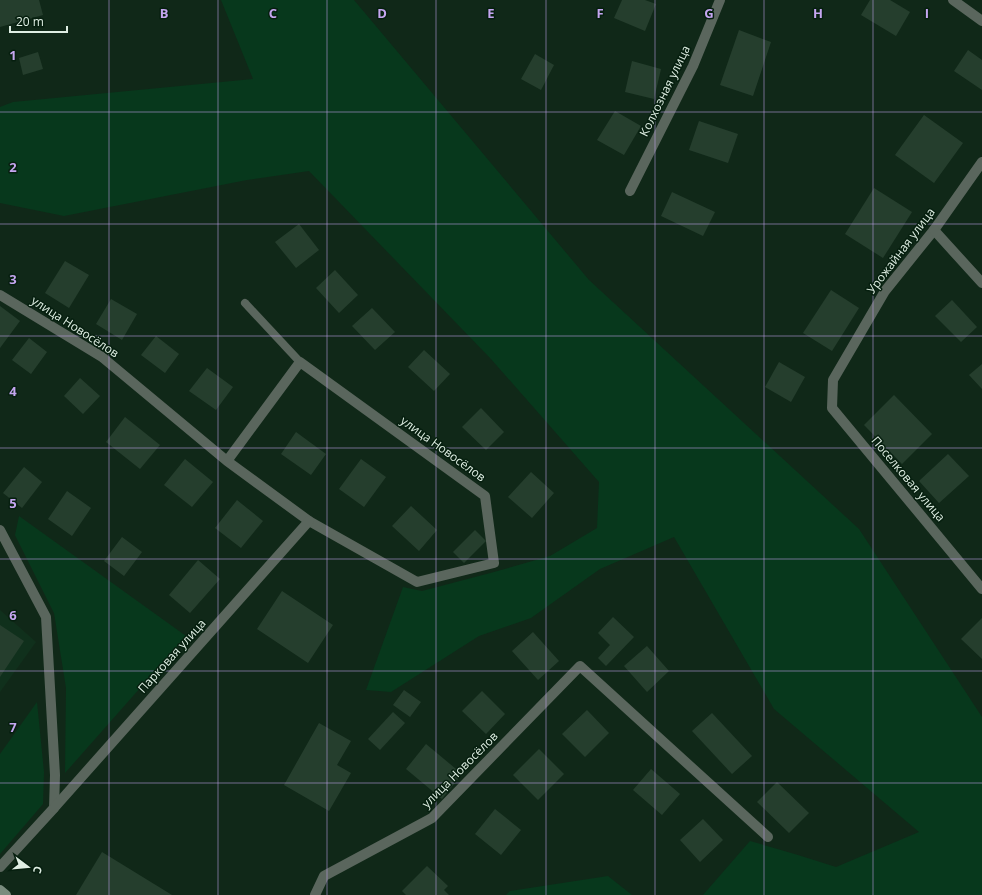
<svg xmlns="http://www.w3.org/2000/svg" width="982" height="895" viewBox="0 0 982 895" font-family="'Open Sans',sans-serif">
<rect width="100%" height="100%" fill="#102818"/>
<path fill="#10301c" d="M0,610L36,642L0,692Z"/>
<g fill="#07381c">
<path d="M221,0H354L589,280L859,529L982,717V895H703L750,841L798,855L836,867L919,832L774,709L674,537L600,569L531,618L479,636L391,692L366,690L403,587L422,591L494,572L550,556L597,528L599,482L491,359L309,171L247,180L64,216L0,203V107L13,102L253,79Z"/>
<path d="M19,516L186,636L65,773L66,688L54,613L15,535Z"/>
<path d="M37,702L44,772L43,804L0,854V754Z"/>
<path d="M608,876L632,895H506L510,891Z"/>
</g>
<g fill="#253e2d">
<path d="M0,0H39L43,15L0,27Z"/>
<path d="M622,0H645L656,4L645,31L614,18Z"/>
<path d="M870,0H890L910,12L896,36L861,15Z"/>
<path d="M739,30L771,42L753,96L720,85Z"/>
<path d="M968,50L982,60V90L954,71Z"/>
<path d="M38,52L43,69L23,75L19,58Z"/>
<path d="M535,54L554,65L541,90L521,79Z"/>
<path d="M632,61L661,69L654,99L625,92Z"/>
<path d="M615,111L641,126L624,155L597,140Z"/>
<path d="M924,115L963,143L934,183L895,155Z"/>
<path d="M699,121L738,134L728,163L689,150Z"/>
<path d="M874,188L912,212L883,258L845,234Z"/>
<path d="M672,192L715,212L703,236L661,216Z"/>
<path d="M299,224L319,250L296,268L275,242Z"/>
<path d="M65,261L89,275L69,308L45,293Z"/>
<path d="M335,270L358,295L339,313L316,288Z"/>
<path d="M831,290L859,308L832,351L803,333Z"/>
<path d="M111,299L137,314L122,340L96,324Z"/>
<path d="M952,300L977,327L961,342L935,316Z"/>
<path d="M0,306L20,321L0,348Z"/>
<path d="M372,308L395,332L375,350L352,326Z"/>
<path d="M156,336L179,354L165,373L141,355Z"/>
<path d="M29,338L47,352L31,374L12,360Z"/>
<path d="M424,350L450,374L434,391L408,367Z"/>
<path d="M779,362L805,377L791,402L765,387Z"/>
<path d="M982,364V389L969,375Z"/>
<path d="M207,368L233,387L216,410L189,391Z"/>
<path d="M80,378L100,396L83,414L64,396Z"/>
<path d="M894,395L932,434L902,464L864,425Z"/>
<path d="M481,408L504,432L486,450L462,427Z"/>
<path d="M125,417L160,445L140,469L106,442Z"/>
<path d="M296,432L326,454L311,475L281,454Z"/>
<path d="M948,454L969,476L939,503L919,481Z"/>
<path d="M185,459L213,482L192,507L164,485Z"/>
<path d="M361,459L386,477L364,507L339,489Z"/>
<path d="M24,467L42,482L22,508L3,493Z"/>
<path d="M531,472L554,493L532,518L508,497Z"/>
<path d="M67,491L91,508L72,536L48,519Z"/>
<path d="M237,500L263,521L241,548L215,528Z"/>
<path d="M411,506L437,530L419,551L392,526Z"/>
<path d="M475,530L486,541L464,563L453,552Z"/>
<path d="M122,537L142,552L124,576L104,561Z"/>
<path d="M198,560L220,579L190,613L169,595Z"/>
<path d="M282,591L333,625L308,663L257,629Z"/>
<path d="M613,617L634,637L606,666L598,658L610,645L598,633Z"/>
<path d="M982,618V659L961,639Z"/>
<path d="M0,625L24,641L0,677Z"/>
<path d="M533,632L559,661L538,680L512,651Z"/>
<path d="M647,646L669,671L647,692L624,666Z"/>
<path d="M404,690L421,702L410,717L393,705Z"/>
<path d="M482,691L505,714L486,734L462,711Z"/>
<path d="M587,710L609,733L585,757L562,734Z"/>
<path d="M393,712L405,723L380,750L368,739Z"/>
<path d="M712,713L752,756L732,774L692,731Z"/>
<path d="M319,723L351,741L337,765L351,773L329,811L284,785Z"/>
<path d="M426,744L462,774L442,799L406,769Z"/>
<path d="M539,749L564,774L538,800L513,775Z"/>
<path d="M651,769L680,794L662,815L633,790Z"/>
<path d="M777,782L809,813L789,833L757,802Z"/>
<path d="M495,809L521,830L501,855L475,834Z"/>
<path d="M703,819L723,840L700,862L680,840Z"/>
<path d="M102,852L172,895H76Z"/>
<path d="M427,866L448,886L444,890L449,895H406L402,891Z"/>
</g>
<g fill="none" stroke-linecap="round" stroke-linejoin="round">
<path stroke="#5a665d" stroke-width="8" d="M245,303L300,362"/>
<g stroke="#5a665d" stroke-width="10">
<path d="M953,0L982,21"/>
<path d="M982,162L934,230L885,291L833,380L832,408L982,589"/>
<path d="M630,191L693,66L720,0"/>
<path d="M934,230L982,283"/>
<path d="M0,295L102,357L227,461L309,521L417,582L494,563L485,496L300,362L227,461"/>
<path d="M0,530L46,617L55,775L54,808L0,867"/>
<path d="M54,808L309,521"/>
<path d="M315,895L324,876L432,818L580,666L768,837"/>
</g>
<path stroke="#7a8c7e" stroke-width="10" d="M0,890L6,895"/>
</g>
<path fill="none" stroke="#c5a6f0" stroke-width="1" stroke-opacity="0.55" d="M109,0V895M218,0V895M327,0V895M436,0V895M546,0V895M655,0V895M764,0V895M873,0V895M0,112H982M0,224H982M0,336H982M0,448H982M0,559H982M0,671H982M0,783H982"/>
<g text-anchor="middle" stroke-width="3" stroke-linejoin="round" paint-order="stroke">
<g font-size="12" fill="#dfeee3" stroke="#061f0f">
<text transform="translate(665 91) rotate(-64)" y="4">Колхозная улица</text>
<text transform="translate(901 251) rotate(-53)" y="4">Урожайная улица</text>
<text transform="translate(75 327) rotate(33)" y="4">улица Новосёлов</text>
<text transform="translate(443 449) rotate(36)" y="4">улица Новосёлов</text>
<text transform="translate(908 479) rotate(50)" y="4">Поселковая улица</text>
<text transform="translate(172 656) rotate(-48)" y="4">Парковая улица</text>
<text transform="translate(460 770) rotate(-45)" y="4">улица Новосёлов</text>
</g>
</g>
<g font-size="13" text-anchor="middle" font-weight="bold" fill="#c5a6f0" stroke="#061f0f" stroke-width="3" stroke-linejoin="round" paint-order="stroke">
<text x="164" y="18">B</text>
<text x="273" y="18">C</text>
<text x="382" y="18">D</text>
<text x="491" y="18">E</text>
<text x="600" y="18">F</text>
<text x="709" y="18">G</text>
<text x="818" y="18">H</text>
<text x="927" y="18">I</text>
<text x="13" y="60">1</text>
<text x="13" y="172">2</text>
<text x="13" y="284">3</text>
<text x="13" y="396">4</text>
<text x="13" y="508">5</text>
<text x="13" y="620">6</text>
<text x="13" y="732">7</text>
</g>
<g transform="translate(28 867) rotate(106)" stroke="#061f0f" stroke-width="3" paint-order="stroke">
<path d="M0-3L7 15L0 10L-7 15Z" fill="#dfeee3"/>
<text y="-6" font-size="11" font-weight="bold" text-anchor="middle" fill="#dfeee3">С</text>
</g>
<path d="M10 26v6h57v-6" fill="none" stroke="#dfeee3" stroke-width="2"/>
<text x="16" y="26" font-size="12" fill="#dfeee3" stroke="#061f0f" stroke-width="3" paint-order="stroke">20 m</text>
</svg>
